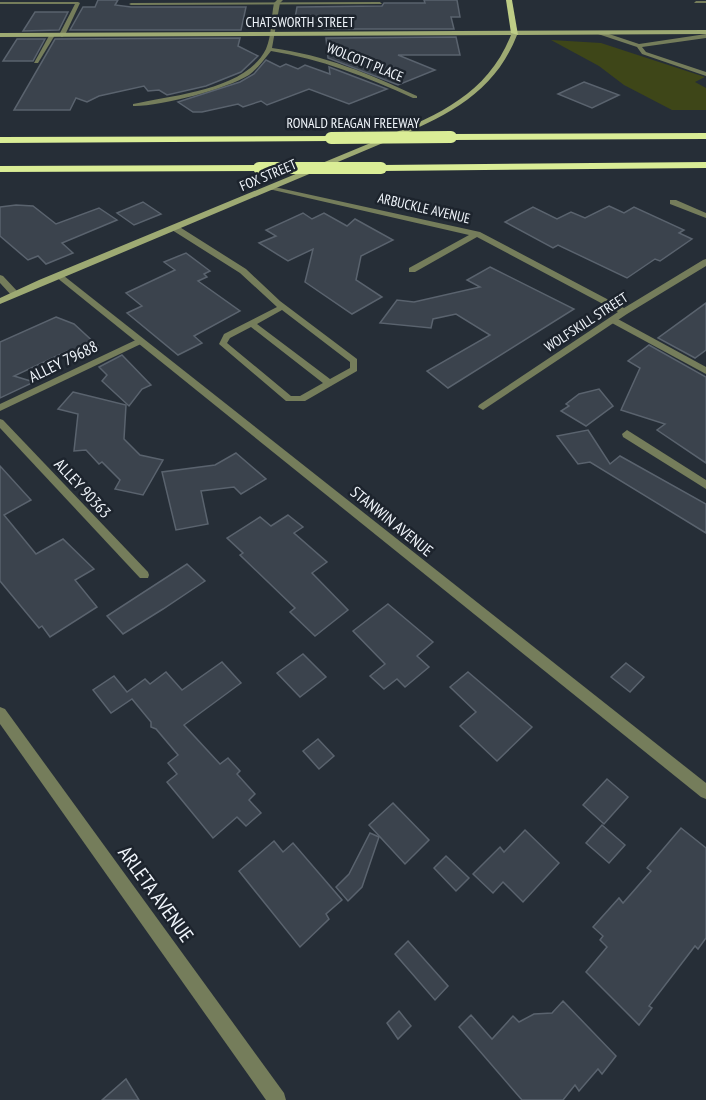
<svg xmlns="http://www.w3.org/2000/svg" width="706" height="1100" viewBox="0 0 706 1100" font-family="'PT Sans Narrow',sans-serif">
<rect width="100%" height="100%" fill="#262e37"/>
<path fill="#3e4618" d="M551,40L601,43L705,77L695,82L706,88V110H672L624,85L599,66Z"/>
<g fill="#3b434d" stroke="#5a636e" stroke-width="1.5">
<path d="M98,0H118L115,5L131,7H246L241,30H70L83,7H95Z"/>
<path d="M424,0H457L460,17H451L454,29H325V23L310,21V18H295L297,7L382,6L384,3H425Z"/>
<path d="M35,12H68L59,30L23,31Z"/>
<path d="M456,37L460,55H398L435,70L398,85L328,58L326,38Z"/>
<path d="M240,38L238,46L258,56L241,72L206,86L167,95L159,90L148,91L144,86L99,96L87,102L76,98L70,110H14L55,39Z"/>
<path d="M17,39H45L33,61H3Z"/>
<path d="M266,60L280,67L286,64L298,69L305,65L330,74L329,67L387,89L349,104L309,89L267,105L261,101L243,107L238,104L202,112H193L178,102L240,82L254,74Z"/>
<path d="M584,82L619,95L592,108L558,94Z"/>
<path d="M143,202L161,214L134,225L117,213Z"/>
<path d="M16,205L33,206L56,224L99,208L117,220L62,243L73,253L46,264L38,256L28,260L0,236V207Z"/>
<path d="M609,206L624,213L634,207L684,230L679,233L692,239L660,261L655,259L627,278L558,245L553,248L505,222L533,207L557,219L571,212L585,218Z"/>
<path d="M303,213L312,219L324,213L347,226L355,219L393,240L361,256L356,280L382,297L352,314L305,282L313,249L288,261L259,243L276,236L266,230Z"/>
<path d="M186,253L210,271L204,274L207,277L198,281L240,311L194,336L202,343L178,355L127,313L142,306L126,293L175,270L164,262Z"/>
<path d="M490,267L574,309L448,388L427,371L490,335L456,314L433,319L431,328L380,323L397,300L414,302L480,287L467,280Z"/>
<path d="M706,303V350L695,358L658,338Z"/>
<path d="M56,317L74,324L98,346L76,357L67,351L14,376L34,382L0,398V342Z"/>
<path d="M649,345L706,377V463L657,430L665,424L621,410L640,368L628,361Z"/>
<path d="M122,355L151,385L142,389L129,406L102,381L107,375L99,367Z"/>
<path d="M599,389L613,406L586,426L561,411L569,406L566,404L579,394Z"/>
<path d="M73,392L126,405L124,439L140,455L163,460L143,495L115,489L120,480L102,462L99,464L86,450L74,451L78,414L58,409Z"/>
<path d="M588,430L610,464L620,456L706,504V533L590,462L578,464L557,436Z"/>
<path d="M236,453L266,479L241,494L234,487L201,491L208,524L176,530L162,472L215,465Z"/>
<path d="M0,466L31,500L4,515L36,554L63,539L94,569L75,580L97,607L50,637L42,626L39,628L0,581Z"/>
<path d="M288,515L303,527L294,533L327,562L312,573L348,610L315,636L290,612L295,608L240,555L243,553L227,538L260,517L271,526Z"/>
<path d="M187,564L205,581L163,609L123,634L107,616Z"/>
<path d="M388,604L433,642L417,656L429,667L405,687L397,679L384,689L370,676L385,664L353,631Z"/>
<path d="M303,654L326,677L300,697L277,673Z"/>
<path d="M222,662L241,683L184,725L220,764L228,758L240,771L237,774L255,794L249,800L261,813L246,826L237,817L213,838L167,782L177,774L168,763L178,755L156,729L151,727V722L132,699L111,713L93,690L114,676L127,692L145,679L150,684L166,672L182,690Z"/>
<path d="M626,663L644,677L630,692L611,677Z"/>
<path d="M468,672L532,727L497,761L460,726L476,712L450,687Z"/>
<path d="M318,739L334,756L319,769L303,751Z"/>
<path d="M607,779L628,797L604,824L583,805Z"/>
<path d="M393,803L429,840L405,864L369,825Z"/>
<path d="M602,825L625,845L609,863L586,843Z"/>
<path d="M681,828L706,848V938L698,949L695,946L649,1006L652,1008L639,1025L586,972L607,947L600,940L603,936L593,927L619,898L623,903L651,871L647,868Z"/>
<path d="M525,830L559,863L523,902L503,882L493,893L473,874L500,847L504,852Z"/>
<path d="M370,833L379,837L362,887L348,901L336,887L349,874Z"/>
<path d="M274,841L283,852L293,843L342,900L326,914L329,919L300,947L239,871Z"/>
<path d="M446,856L469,878L456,891L434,868Z"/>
<path d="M408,941L448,986L435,1000L395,954Z"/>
<path d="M563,1001L616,1056L602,1074L598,1069L579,1091L575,1085L563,1100H522L459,1027L471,1015L492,1039L513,1016L519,1022L534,1014L552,1013Z"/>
<path d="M399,1011L411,1026L398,1039L387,1023Z"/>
<path d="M126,1079L139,1100H102Z"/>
</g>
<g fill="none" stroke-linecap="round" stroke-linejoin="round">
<g fill="#757d5b" fill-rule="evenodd">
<path d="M696,1H706V3H694Z"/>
<path d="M0,2H78L80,3L65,35L62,37L59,35L75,4H0Z"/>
<path d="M380,2L382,4L131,5L129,4L131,3Z"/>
<path d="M600,31L639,44L706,34V38L642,47L646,52L706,72V76L642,54L637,47L598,34Z"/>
<path d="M50,34L55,35L38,63H34Z"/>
<path d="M172,226H178L246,269L280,301L357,359V371L305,401H286L219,344L224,334L277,307L240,273L172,230ZM282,310L350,362V368L330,379L257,324ZM251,327L323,383L300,396H291L227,343L230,338Z"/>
<path d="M610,318H616L706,367V374L610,322Z"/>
<path d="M140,338L143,339V343L0,411V404Z"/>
<path d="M0,419L3,420L148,572L149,575L148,578H140L0,428Z"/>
</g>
<g fill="#757d5b" fill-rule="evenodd">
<path d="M277,0H283L280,3L272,48C324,55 370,74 417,96V98H413C367,77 321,59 271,51C264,60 258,68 249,75C227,89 158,107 133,106V104C172,95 246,90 266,49C272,35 271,17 274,3Z"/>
<path d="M270,186L480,232L624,308L703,260L706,259V266L627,314L483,410L478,407L479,405L618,312L477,237L415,272H409V268L469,235L273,190H270Z"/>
<path d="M670,200H676L706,213V218L670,204Z"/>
<path d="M59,272L706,783V799L701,797L56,277L55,275Z"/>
<path d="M0,275L3,276L18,292V296H12L0,283Z"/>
<path d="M627,430L706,480V489L623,437L622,434Z"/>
<path d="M0,707L5,709L284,1093L286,1100H266L0,724Z"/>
</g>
<path fill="#9eaa73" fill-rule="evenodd" d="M706,30V34L517,35C494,94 446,116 390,140L0,304V298L39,280L385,137C440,114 488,93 511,35L0,37V33Z"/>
<path fill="#becd86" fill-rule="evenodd" d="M506,0H512L518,35L511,33Z"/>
<g fill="#daed96" fill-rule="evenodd">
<path d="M706,133V139L451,140L446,137L451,134Z"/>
<path d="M335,136V140L331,141L0,143V137Z"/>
<path d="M706,162V168L381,171L375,168L381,165Z"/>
<path d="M0,166L259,165L265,168L259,171L0,172Z"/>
</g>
<g stroke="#daed96" stroke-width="12">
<path d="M331,138L451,137"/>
<path d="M259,168H381"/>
</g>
</g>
<g text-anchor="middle" stroke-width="5" stroke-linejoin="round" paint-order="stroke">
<g font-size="14" fill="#f0f5fb" stroke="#1d242d">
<text x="300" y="27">CHATSWORTH STREET</text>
<text transform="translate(365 62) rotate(22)" y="5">WOLCOTT PLACE</text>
<text x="353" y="128">RONALD REAGAN FREEWAY</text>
<text transform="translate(268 175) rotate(-23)" y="5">FOX STREET</text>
<text transform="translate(424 208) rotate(13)" y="5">ARBUCKLE AVENUE</text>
<text transform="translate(586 322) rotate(-33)" y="5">WOLFSKILL STREET</text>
</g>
<g font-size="16" fill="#f0f5fb" stroke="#1d242d">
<text transform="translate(63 361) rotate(-26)" y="6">ALLEY 79688</text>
<text transform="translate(83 488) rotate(47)" y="6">ALLEY 90363</text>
<text transform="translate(392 521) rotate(39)" y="6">STANWIN AVENUE</text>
</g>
<g font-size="20" fill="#f0f5fb" stroke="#1d242d">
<text transform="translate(156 894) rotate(54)" y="7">ARLETA AVENUE</text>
</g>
</g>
</svg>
